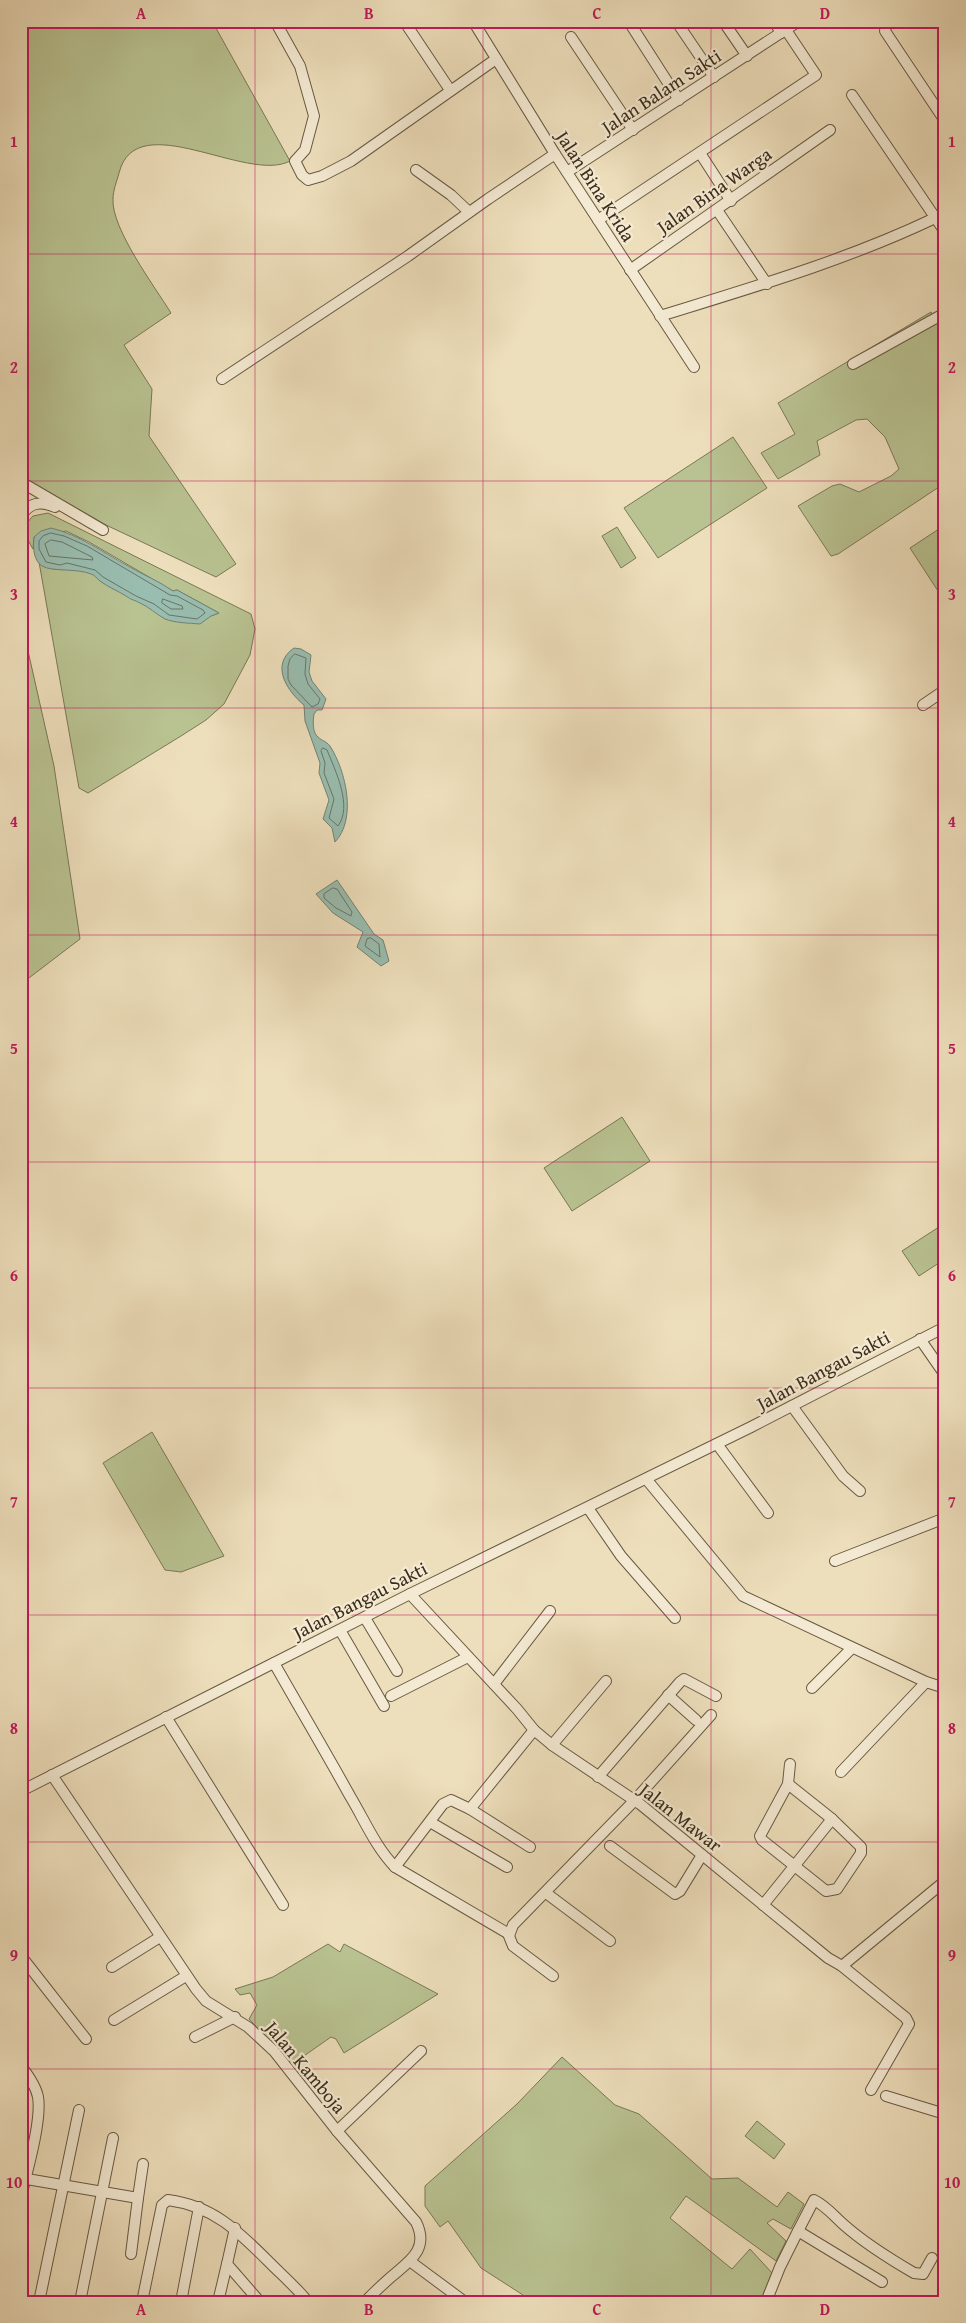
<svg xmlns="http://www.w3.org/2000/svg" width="966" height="2323" viewBox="0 0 966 2323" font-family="'Gentium Book Plus',serif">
<rect width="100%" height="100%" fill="#eedfbc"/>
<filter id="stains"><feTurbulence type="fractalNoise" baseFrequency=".004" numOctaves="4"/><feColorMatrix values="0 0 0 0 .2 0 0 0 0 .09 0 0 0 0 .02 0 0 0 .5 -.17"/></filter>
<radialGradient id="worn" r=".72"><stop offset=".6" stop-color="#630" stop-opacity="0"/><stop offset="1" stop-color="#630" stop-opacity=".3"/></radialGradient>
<g fill="#b9c291" stroke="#7a7856">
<path d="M24,21H212L290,161C247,184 136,105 119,173C117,181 113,190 113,199C111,228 155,287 171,313L124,345L152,389L149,436L236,564L216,577L106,525L21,476V26Z"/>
<path d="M931,312L945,335V483L838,554L831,556L798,506L832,486L840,484L859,492L891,476L899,469L885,437L867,419L856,420L817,441L820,455L778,479L761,453L795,434L778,403Z"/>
<path d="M733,437L767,488L658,558L624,508Z"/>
<path d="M48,513L251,614L255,629L250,655L224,704L206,720L181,736L88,793L79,788L39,562C53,576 76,564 93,574C96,576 98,580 102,582C118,592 136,600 152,609C157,612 160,617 167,619C185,626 203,619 219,613L177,590L173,591L89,542L66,531L34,537L33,549C26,538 22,526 33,516Z"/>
<path d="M945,525V586L938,591L910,548Z"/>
<path d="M617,527L636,558L621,568L602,536Z"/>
<path d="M21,620L54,766L80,939L21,984Z"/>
<path d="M622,1117L650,1161L572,1211L544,1168Z"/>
<path d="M942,1225L945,1229V1259L919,1276L902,1251Z"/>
<path d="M152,1432L224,1556L181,1572L165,1570L103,1463Z"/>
<path d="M328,1944L340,1952L344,1944L438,1994L344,2053L336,2039L331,2037L291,2065L249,2019L257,2005L250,1993L240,1995L235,1989L273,1977Z"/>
<path d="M562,2057L615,2105L639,2114L712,2179L738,2178L777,2207L788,2192L804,2204L791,2229L773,2219L767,2223L786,2241L776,2261L686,2196L670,2218L732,2269L750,2249L772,2273L760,2302H519L523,2295L481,2268L448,2221L440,2227L425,2206V2186L517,2104Z"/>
<path d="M757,2121L785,2144L774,2159L745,2136Z"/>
</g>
<g fill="#99bdb0" stroke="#748374">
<path d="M51,528C80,535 102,552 128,566C143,575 159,581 173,591L177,590L219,613L211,616L200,624C189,623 175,623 165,619C156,614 149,607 140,603C135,600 131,600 126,596C118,591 108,587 100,581C96,578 95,575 91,574C77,568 52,572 42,566C33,560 33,547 34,537L41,531Z"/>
<path d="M294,648L301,649L311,655L309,672L312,681L326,699L322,710H317L314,714C313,721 312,732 318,737C322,741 326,741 330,746C346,771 357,819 335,842L332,828L323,819L329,800L319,773L320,763L305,721L304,705C288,692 269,665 294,648Z"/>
<path d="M337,880L374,934L383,940L389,961L381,966L357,947L363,932L333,913L316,894Z"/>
</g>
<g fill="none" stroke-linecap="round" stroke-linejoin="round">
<g stroke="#6a7565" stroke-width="1">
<path d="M51,533L64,536L87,546L170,595L177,596L203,610L205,613L197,619L169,615L154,604L136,596L103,577L95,570L67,563L60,565L46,562L39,549V541L43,536Z"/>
<path d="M51,540L62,542L92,557L93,560L49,556L45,544Z"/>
<path d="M163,599L182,606L183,609H171L162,603Z"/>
<path d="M295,654L306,658L305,674L308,684L320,699L318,704L312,707L291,685L288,679V666L290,659Z"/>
<path d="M323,748L327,750C335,770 353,806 338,826L329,818L334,799L324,773L325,763L321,751Z"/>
<path d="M333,888L337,889L352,912L351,916L336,908L324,898V894Z"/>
<path d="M371,938L379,944L380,957L365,946L367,939Z"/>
</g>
<g stroke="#685a42" stroke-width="12">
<g id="minor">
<path d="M275,21L300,66L314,116L305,150L295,161L302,175L308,180L322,176L351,161L496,59"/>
<path d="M404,21L450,90"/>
<path d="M473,21L555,154L694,367"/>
<path d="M676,21L714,77"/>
<path d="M723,21L747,56"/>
<path d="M774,21L781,33"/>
<path d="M893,21L886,26L885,31L945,121"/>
<path d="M631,25L679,100"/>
<path d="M571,37L633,130"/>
<path d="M852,95L945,232"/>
<path d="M700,153L731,201"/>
<path d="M416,170L451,195L469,212"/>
<path d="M567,172L799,21"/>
<path d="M717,210L767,284"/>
<path d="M598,220L816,75L786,30"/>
<path d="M630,270L830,130"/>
<path d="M660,316C754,287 847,260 935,218"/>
<path d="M853,364L945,313"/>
<path d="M222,379L408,256L488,199L555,154"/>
<path d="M21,482L103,530"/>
<path d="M21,516C30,502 40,501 55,507"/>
<path d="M923,705L945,690"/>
<path d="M920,1339L945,1375"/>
<path d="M792,1406L843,1476L860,1491"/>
<path d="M717,1444L768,1513"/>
<path d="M647,1480L743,1596L926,1682L945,1688"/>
<path d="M588,1508L621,1556L675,1618"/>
<path d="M835,1561L945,1518"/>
<path d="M410,1594L517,1709L534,1730L552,1745L640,1804L828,1958L842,1966L945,1881"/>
<path d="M365,1618L397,1671"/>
<path d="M340,1630L384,1706"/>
<path d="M274,1663C299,1707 325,1751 350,1796C365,1821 375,1846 395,1867L509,1934"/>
<path d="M494,1684L550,1611"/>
<path d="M812,1688L852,1648"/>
<path d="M668,1695L696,1720"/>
<path d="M391,1696L468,1657"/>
<path d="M166,1717L283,1905"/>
<path d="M552,1745L606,1681"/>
<path d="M841,1772L926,1682"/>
<path d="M52,1775L196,1989L206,2001L248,2027L274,2051L337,2131L416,2222C430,2250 408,2262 391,2277C382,2285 373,2293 365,2302"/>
<path d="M598,1777L680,1682L684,1679L716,1696"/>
<path d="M788,1784L832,1819L861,1847V1853L837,1889L826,1891L762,1840L760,1836Z"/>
<path d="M788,1784L790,1764"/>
<path d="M21,1791L410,1594L751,1427L945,1327"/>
<path d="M470,1809L534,1730"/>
<path d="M430,1822L507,1867"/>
<path d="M610,1846L675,1894L680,1891L702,1855"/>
<path d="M395,1867L443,1804L451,1800L470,1809L530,1847"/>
<path d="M546,1893L610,1941"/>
<path d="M763,1905L832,1819"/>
<path d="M21,1956L86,2039"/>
<path d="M842,1966L906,2018L909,2024L871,2090"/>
<path d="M112,1967L160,1937"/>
<path d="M553,1976L513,1946L509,1936L513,1925L634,1801L711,1715"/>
<path d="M114,2020L186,1976"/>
<path d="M195,2037L235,2017"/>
<path d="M21,2066C28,2075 36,2086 38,2097C42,2120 27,2172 21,2196"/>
<path d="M886,2096L945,2114"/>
<path d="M337,2131L421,2051"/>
<path d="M21,2178L138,2198L143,2164"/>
<path d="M235,2228L227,2264L260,2302"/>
<path d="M798,2231L814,2200C826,2206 833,2215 843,2224C864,2243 890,2259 914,2273L923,2274L932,2258"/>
<path d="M131,2254L138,2198"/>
<path d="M411,2262L465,2302"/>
<path d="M39,2302L79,2110"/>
<path d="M80,2302L113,2138"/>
<path d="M142,2302L162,2205L168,2200C214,2206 239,2232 270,2263C283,2276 297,2288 308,2302"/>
<path d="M181,2302L199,2207"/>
<path d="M218,2302L227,2264"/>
<path d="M766,2302L780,2267L798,2231L882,2282"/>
</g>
</g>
<use href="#minor" stroke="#f4ead3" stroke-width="10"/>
</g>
<path fill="none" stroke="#c2185b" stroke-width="1" stroke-opacity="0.55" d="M255,21V2302M483,21V2302M711,21V2302M21,254H945M21,481H945M21,708H945M21,935H945M21,1162H945M21,1388H945M21,1615H945M21,1842H945M21,2069H945"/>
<g text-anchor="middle" stroke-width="4.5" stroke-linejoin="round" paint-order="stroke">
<g font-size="19" fill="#3c2d1a" stroke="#f4ead3">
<text transform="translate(661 91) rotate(-33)" y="7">Jalan Balam Sakti</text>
<text transform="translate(596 186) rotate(57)" y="7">Jalan Bina Krida</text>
<text transform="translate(714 190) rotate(-35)" y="7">Jalan Bina Warga</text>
<text transform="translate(823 1370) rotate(-28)" y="7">Jalan Bangau Sakti</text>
<text transform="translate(360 1600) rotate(-27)" y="7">Jalan Bangau Sakti</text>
<text transform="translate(681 1817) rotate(38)" y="7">Jalan Mawar</text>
<text transform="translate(306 2067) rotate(50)" y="7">Jalan Kamboja</text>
</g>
</g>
<rect width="966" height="2323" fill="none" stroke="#eedfbc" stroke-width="55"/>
<rect x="28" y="28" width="910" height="2268" fill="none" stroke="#c2185b" stroke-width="2"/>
<g font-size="16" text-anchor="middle" font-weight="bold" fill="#c2185b">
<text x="141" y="19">A</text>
<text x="369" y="19">B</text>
<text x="597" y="19">C</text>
<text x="825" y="19">D</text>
<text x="14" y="147">1</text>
<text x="952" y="147">1</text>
<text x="14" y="373">2</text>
<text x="952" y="373">2</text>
<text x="14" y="600">3</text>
<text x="952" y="600">3</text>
<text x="14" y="827">4</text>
<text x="952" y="827">4</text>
<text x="14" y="1054">5</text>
<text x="952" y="1054">5</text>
<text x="14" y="1281">6</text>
<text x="952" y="1281">6</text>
<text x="14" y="1507">7</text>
<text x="952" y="1507">7</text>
<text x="14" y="1734">8</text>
<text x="952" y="1734">8</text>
<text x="14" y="1961">9</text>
<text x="952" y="1961">9</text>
<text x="14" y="2188">10</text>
<text x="952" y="2188">10</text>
<text x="141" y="2315">A</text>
<text x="369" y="2315">B</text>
<text x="597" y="2315">C</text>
<text x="825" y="2315">D</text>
</g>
<rect width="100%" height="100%" filter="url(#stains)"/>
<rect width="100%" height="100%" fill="url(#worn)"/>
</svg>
